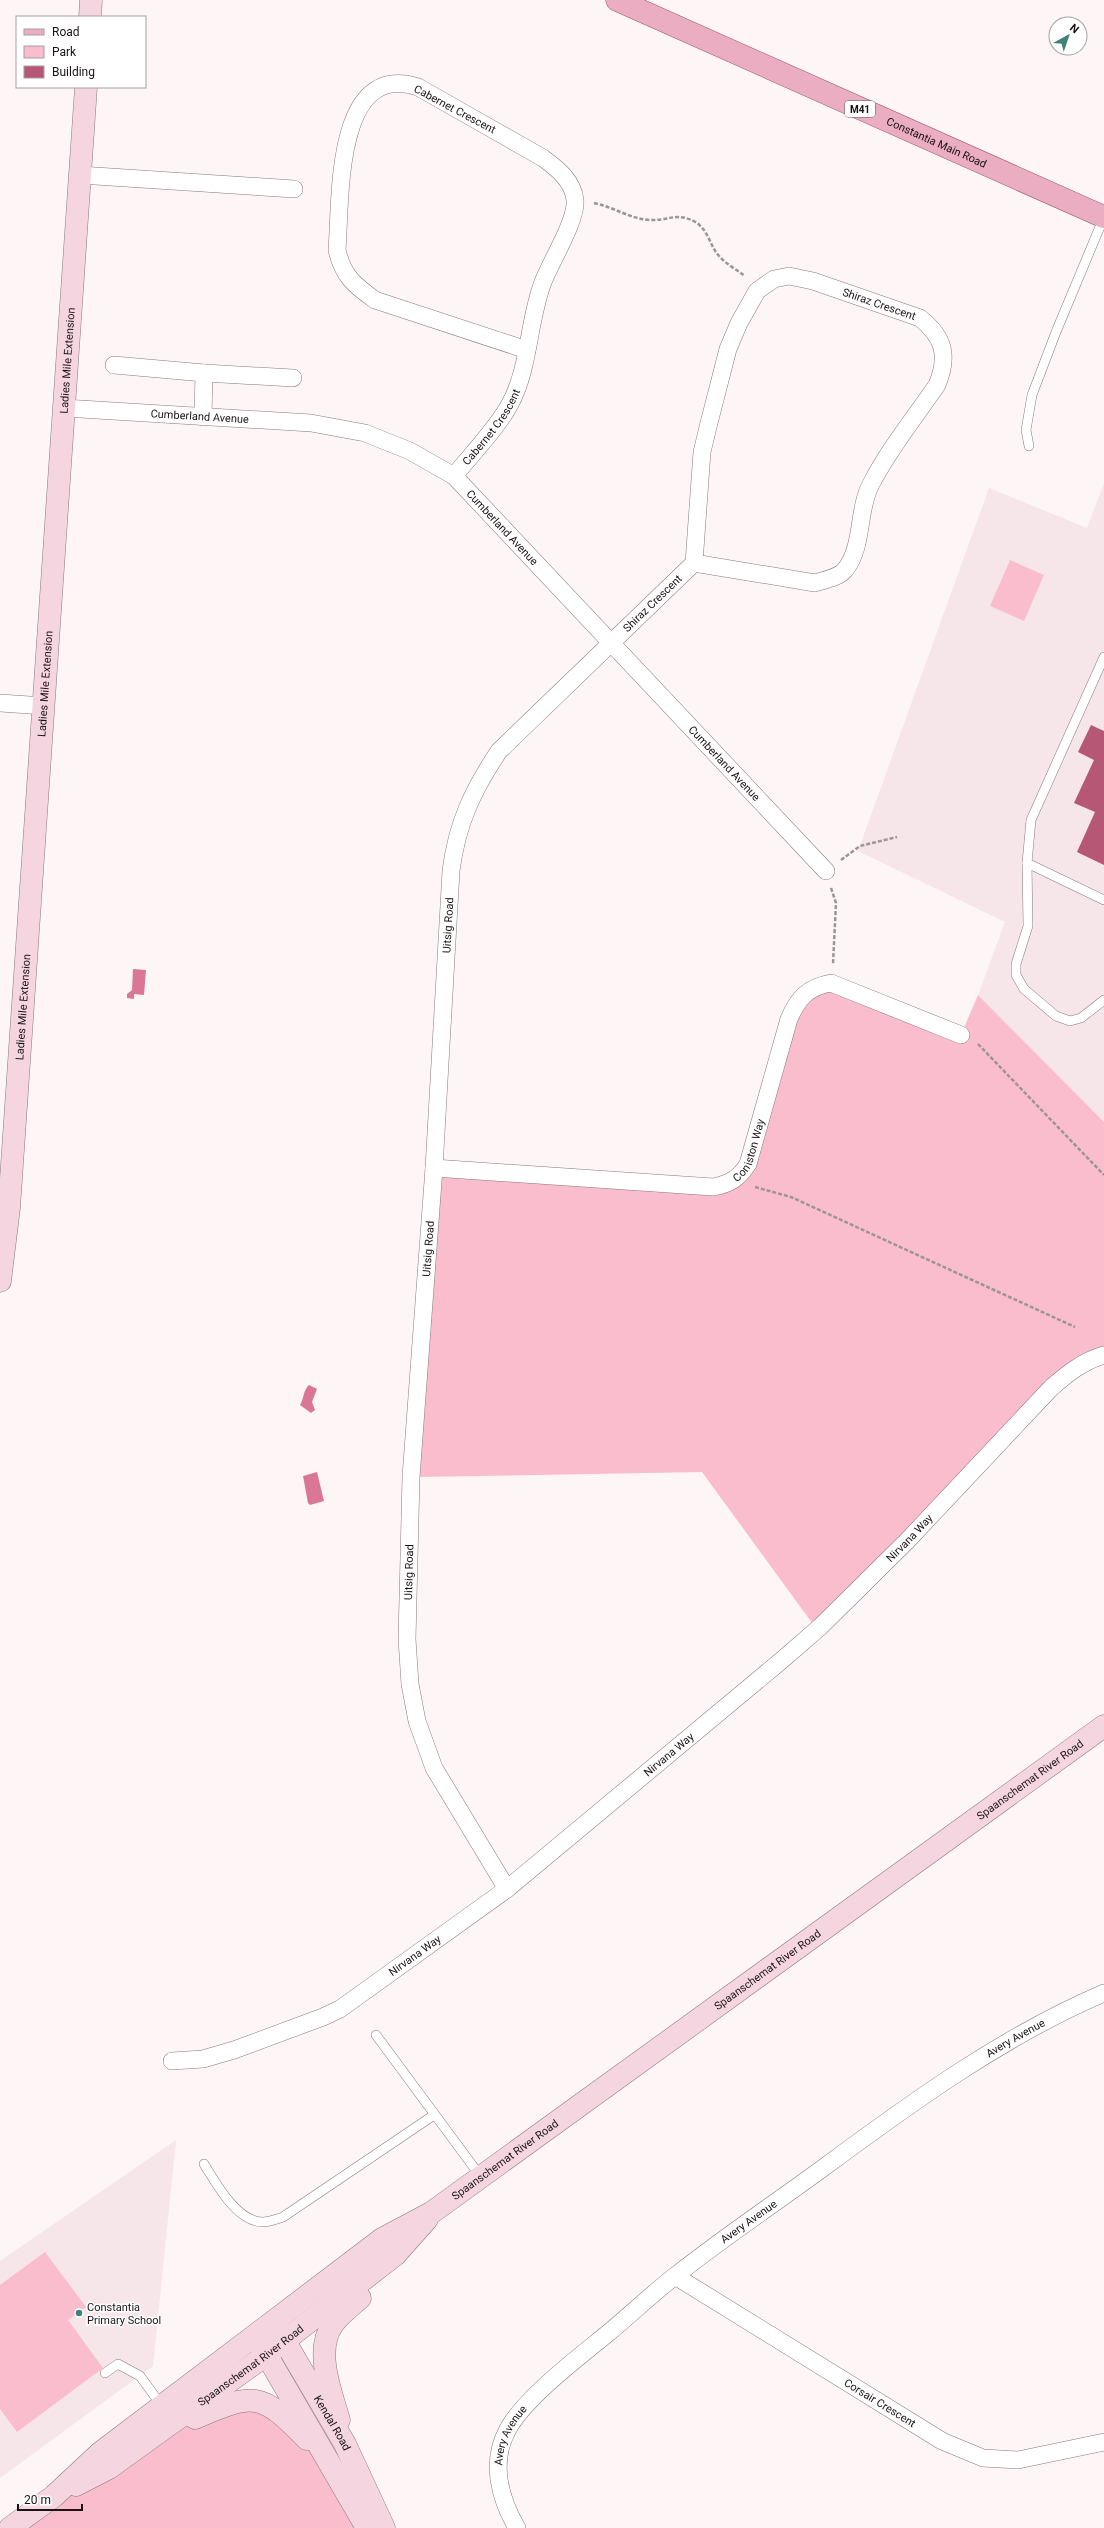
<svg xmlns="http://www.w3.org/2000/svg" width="1104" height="2528" viewBox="0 0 1104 2528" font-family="Roboto,sans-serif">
<rect width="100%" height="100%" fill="#fdf5f6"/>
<g fill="#f6e6ea">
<path d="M1104,483V1122L978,995L1005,922L858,851L989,488L1087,528Z"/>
<path d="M176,2140L153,2366L0,2478V2261Z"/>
</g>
<g fill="#fabdcd">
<path d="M1010,560L1044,575L1024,621L990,606Z"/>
<path d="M816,986L961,1035L978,995L1104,1122V1358L1064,1379L818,1631L702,1472L418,1477L434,1168L734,1181L789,1019Z"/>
<path d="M45,2252L86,2307L68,2320L103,2368L17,2432L0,2409V2285Z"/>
<path d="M222,2406L284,2416L367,2528H10L166,2429Z"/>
</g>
<g fill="#da7796">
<path d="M133,969L146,970L144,995L134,994V999L127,998V994L132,990Z"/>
<path d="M309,1385L317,1389L312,1402L315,1410L311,1413L300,1405C304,1399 303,1390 309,1385Z"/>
<path d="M317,1472L324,1501L310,1505L308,1503L303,1476Z"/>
</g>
<path fill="#b65776" d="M1091,725L1104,731V865L1077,852L1095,812L1074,803L1094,760L1078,752Z"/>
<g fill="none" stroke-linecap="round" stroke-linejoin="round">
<g stroke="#89787c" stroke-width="10">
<g id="lane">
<path d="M1029,446L1026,430L1032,395L1056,332L1104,217"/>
<path d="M1104,657L1031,820L1027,863L1028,926L1016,964V975L1024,989L1056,1016L1070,1021L1081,1018L1104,1000"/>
<path d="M1027,863L1104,900"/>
<path d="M376,2035L481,2177"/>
<path d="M204,2164C216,2183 236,2221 262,2222C269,2222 277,2219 283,2217L434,2115"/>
<path d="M105,2373L118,2364L140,2376L162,2406"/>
</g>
</g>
<g stroke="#89787c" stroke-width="18">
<g id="street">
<path d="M80,175L294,189"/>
<path d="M114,365L204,373"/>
<path id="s1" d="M64,408L311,423L365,433L410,451L454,476L826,871"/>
<path d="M203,417L204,373L293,378"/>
<path id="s2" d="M454,476C471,455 498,427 510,404C530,367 528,321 543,282C551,261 577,220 575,200C573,181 558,169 543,158L418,87C334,60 341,200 337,250C343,276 354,285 375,300L527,350"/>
<path d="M0,703L44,706"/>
<path id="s3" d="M434,1168L713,1187C730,1184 739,1178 748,1164L789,1019C798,998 808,987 831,983L961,1035"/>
<path id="s4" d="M507,1889L434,1768L417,1721L410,1684L407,1639L411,1477L434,1168L451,871C457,823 473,790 499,751L694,563L702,452L709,423L728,349L739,323L757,291L774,279L789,276L813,281L920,318C944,337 949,356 937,385C915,417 889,449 871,484C857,510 864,546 845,570C838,578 824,580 815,583L694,563"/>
<path id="s5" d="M172,2061L203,2059L234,2050L323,2017L340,2009L507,1889L782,1660L820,1627L907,1541L1051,1388C1067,1374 1083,1361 1104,1355"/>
<path id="s6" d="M675,2276L942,2441L983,2458L1018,2460L1104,2442"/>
<path id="s7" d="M517,2528C500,2499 490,2463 507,2431C522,2400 579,2357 607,2334C630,2315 652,2294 675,2276C723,2238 774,2204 823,2168C911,2103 1003,2036 1104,1993"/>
</g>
</g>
<g stroke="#89787c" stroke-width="23">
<g id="secondary">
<path d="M90,17L91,0"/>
<path id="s8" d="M0,1281L9,1208L86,87"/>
<path id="s9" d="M277,2328L345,2444L384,2528"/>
<path d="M259,2342L367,2528"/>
<path d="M195,2418C255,2392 261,2392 307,2439"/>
<path d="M339,2420C331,2392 314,2350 333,2324C340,2314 351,2306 360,2298"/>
<path id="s10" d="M76,2485L109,2468L266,2355L395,2255L427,2219"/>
<path id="s11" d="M10,2528L54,2496L100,2453L382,2239L431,2213L1104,1726"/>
</g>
</g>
<g stroke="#99546a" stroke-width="23">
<g id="primary">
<path id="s12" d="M617,0L1104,217"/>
</g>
</g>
<g stroke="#9c9496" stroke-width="2.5" stroke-dasharray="4 2" stroke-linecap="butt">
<path d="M594,203C614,207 630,219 650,220C669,221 677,211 697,223C709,232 710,246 719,256C726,264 737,270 745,276"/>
<path d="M841,860L860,846L897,837"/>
<path d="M831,888L836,903L833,964"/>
<path d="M978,1044L1104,1175"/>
<path d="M755,1187L791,1197L1075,1327"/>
</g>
<use href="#lane" stroke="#fff" stroke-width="9"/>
<use href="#street" stroke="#fff" stroke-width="17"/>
<use href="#secondary" stroke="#f5d6e0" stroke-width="22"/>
<use href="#primary" stroke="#ebadc1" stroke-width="22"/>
</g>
<circle fill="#3f8378" stroke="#fff" stroke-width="1.5" cx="79" cy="2313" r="4"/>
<g text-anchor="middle" stroke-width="3" stroke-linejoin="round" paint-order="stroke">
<rect fill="#fff" stroke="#5f5a5b" stroke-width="1" x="845" y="101" width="30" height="16" rx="3"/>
<g font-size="10" font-weight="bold" fill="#1a1315">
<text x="860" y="113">M41</text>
</g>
<g font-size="11" fill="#1a1315" stroke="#fff">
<text transform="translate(455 109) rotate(28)" y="4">Cabernet Crescent</text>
<text dy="4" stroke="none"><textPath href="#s12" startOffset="350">Constantia Main Road</textPath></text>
<text dy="4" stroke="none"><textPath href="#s4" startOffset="1858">Shiraz Crescent</textPath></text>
<text dy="4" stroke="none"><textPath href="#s8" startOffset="923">Ladies Mile Extension</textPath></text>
<text dy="4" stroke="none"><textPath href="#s1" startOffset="136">Cumberland Avenue</textPath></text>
<text dy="4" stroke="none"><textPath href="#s2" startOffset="62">Cabernet Crescent</textPath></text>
<text dy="4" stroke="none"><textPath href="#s1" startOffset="472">Cumberland Avenue</textPath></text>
<text dy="4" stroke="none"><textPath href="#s4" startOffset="1387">Shiraz Crescent</textPath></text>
<text dy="4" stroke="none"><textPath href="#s8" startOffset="599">Ladies Mile Extension</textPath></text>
<text dy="4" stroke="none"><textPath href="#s1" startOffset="796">Cumberland Avenue</textPath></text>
<text dy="4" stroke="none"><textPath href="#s4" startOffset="989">Uitsig Road</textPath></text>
<text dy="4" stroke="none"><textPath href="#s8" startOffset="275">Ladies Mile Extension</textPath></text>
<text dy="4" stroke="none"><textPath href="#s3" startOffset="336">Coniston Way</textPath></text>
<text dy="4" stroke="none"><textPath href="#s4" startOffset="665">Uitsig Road</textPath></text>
<text dy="4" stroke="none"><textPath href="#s5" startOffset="917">Nirvana Way</textPath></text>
<text dy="4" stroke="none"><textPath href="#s4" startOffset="341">Uitsig Road</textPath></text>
<text dy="4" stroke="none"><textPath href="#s5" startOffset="593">Nirvana Way</textPath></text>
<text dy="4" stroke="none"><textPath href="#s11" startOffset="1266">Spaanschemat River Road</textPath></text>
<text dy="4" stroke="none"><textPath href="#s5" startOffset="269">Nirvana Way</textPath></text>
<text dy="4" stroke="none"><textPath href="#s11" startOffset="942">Spaanschemat River Road</textPath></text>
<text dy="4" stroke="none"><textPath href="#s7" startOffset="747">Avery Avenue</textPath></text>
<text dy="4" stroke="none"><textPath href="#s11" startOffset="618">Spaanschemat River Road</textPath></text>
<text dy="4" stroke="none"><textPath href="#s7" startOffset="423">Avery Avenue</textPath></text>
<text dy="4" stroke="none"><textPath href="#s10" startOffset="212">Spaanschemat River Road</textPath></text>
<text dy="4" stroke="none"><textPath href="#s6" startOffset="241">Corsair Crescent</textPath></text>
<text dy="4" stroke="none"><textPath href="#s9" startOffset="110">Kendal Road</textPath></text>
<text dy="4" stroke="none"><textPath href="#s7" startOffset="99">Avery Avenue</textPath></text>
</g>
<g font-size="11" fill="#1a1315" stroke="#fff" text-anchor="start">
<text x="87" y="2311">Constantia<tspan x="87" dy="13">Primary School</tspan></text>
</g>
</g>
<rect x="16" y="16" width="130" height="72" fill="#ffffff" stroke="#a3a1a1"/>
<rect x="24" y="29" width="20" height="6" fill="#ebadc1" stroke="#a3a1a1"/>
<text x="52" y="36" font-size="12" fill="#1a1315">Road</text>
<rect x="24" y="46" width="20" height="12" fill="#fabdcd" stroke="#a3a1a1"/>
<text x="52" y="56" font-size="12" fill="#1a1315">Park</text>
<rect x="24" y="66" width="20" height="12" fill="#b65776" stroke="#a3a1a1"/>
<text x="52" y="76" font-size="12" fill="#1a1315">Building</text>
<g transform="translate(1068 36) rotate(40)"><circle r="19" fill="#ffffff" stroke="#a3a1a1"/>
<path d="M0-3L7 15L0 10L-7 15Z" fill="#3f8378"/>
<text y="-6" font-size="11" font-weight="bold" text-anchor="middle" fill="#1a1315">N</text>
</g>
<path d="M18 2504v6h64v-6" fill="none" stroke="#1a1315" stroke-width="2"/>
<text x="24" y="2504" font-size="12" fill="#1a1315" stroke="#ffffff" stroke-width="3" paint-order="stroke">20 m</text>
</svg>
